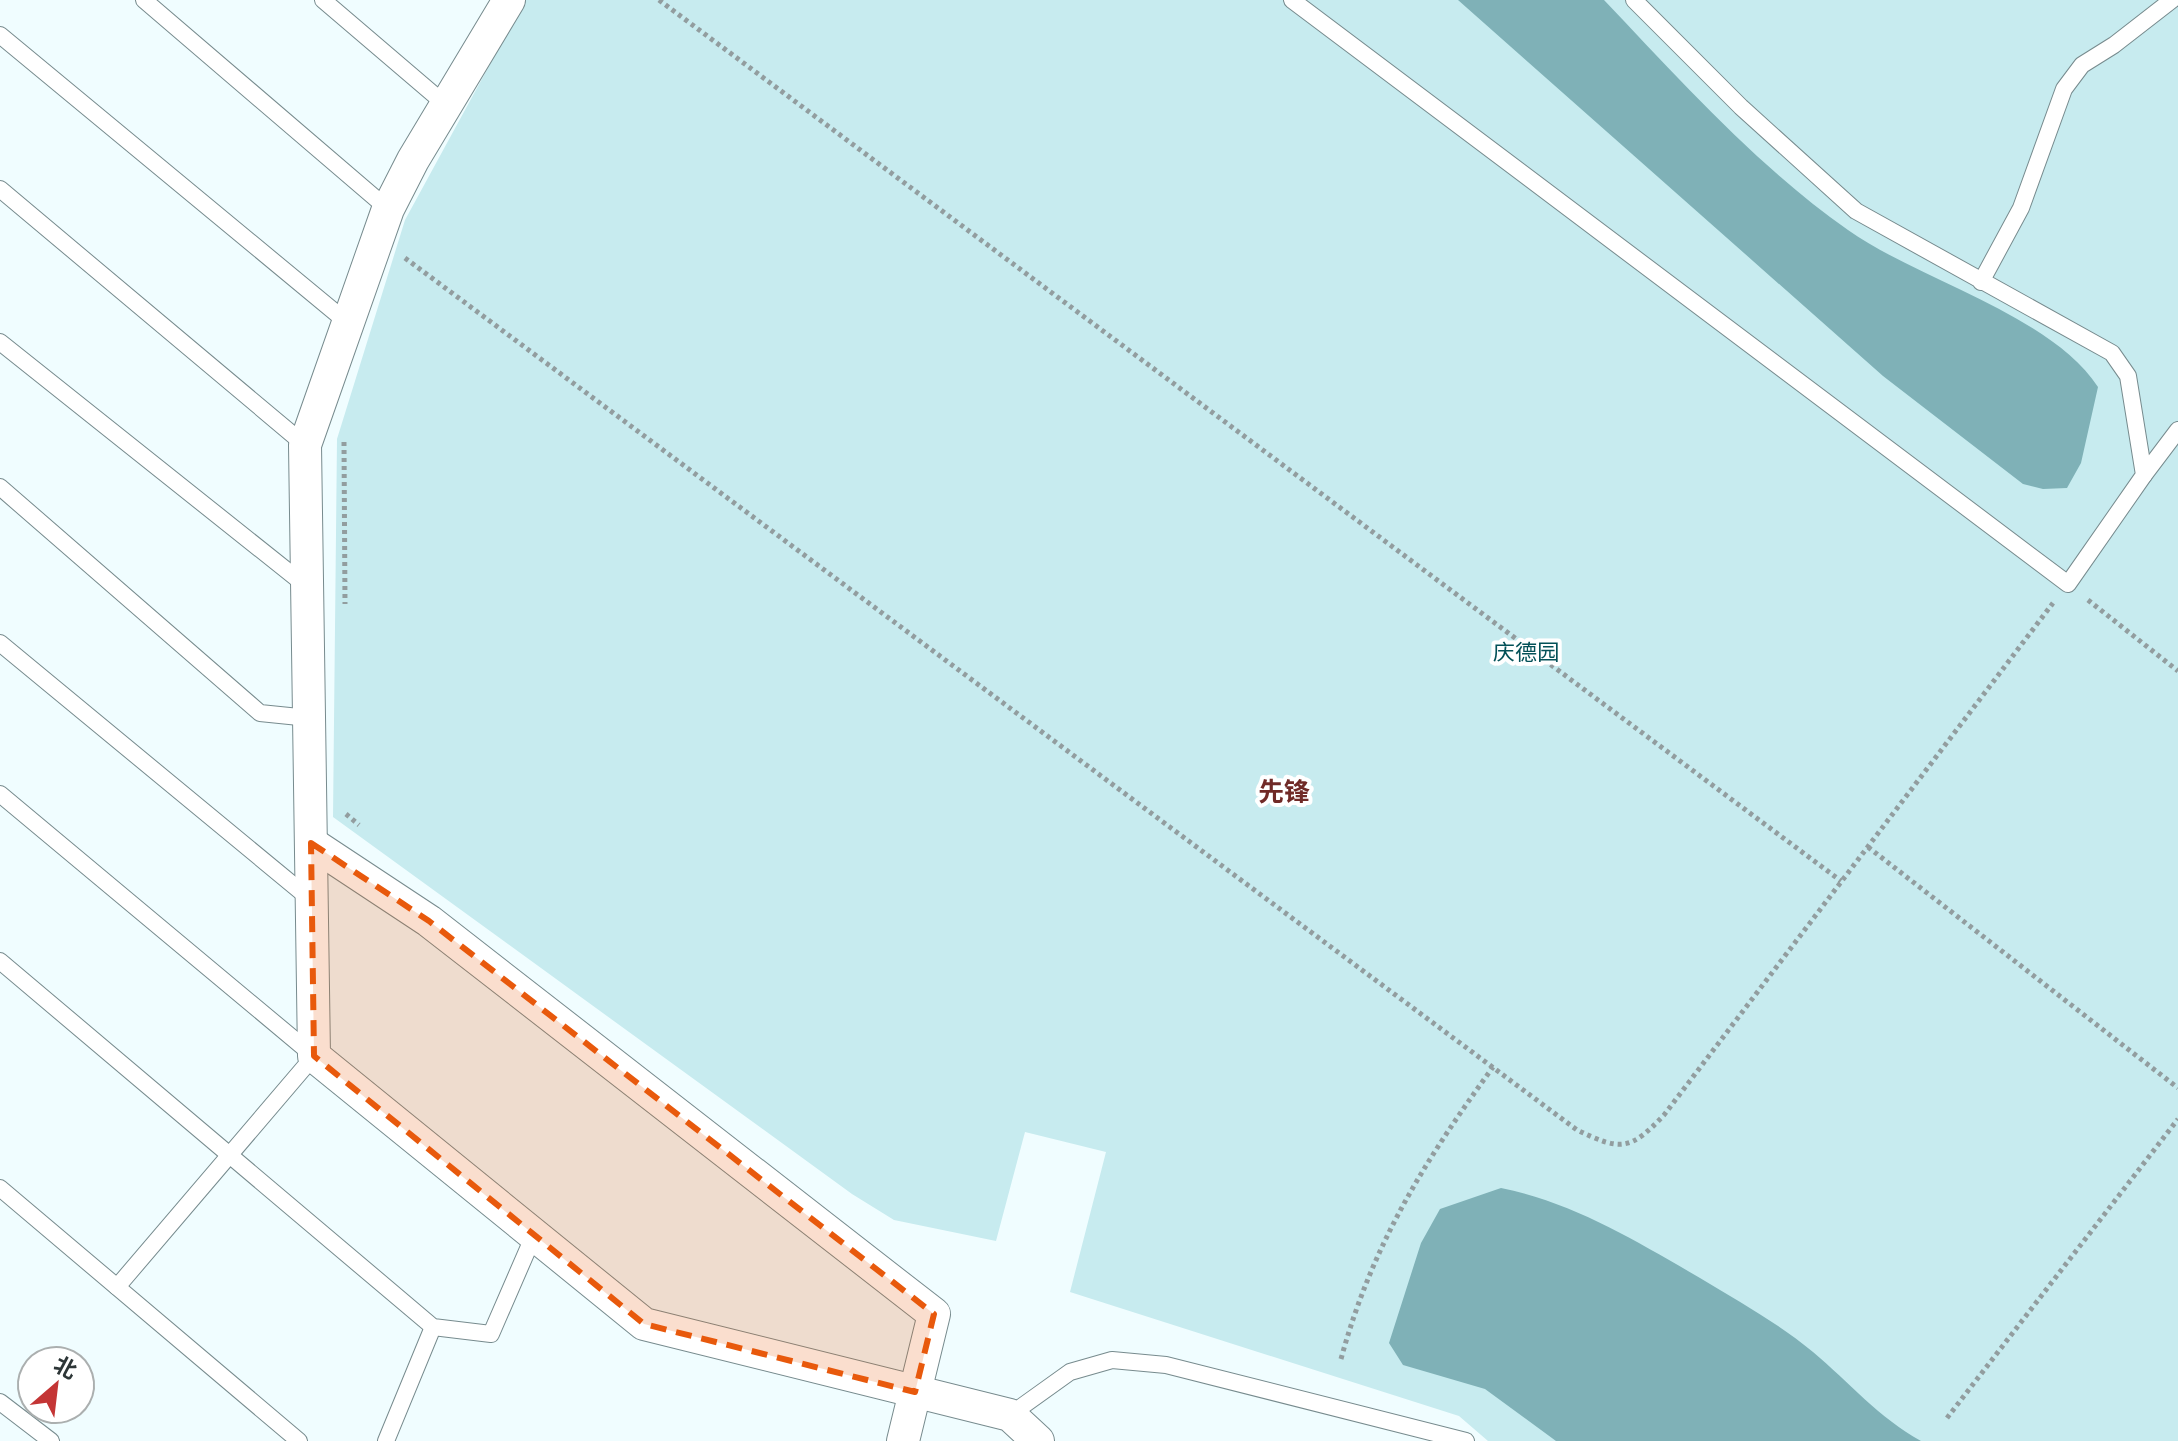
<svg xmlns="http://www.w3.org/2000/svg" width="2178" height="1441" viewBox="0 0 2178 1441" font-family="Helvetica,'Noto Sans SC',sans-serif">
<rect width="100%" height="100%" fill="#f0fdff"/>
<path fill="#c7ebef" d="M525,0H2178V1441H1488L1459,1416L1070,1292L1106,1152L1025,1132L996,1241L894,1220L852,1194L333,817L337,439L405,220Z"/>
<g fill="#7fb1b7">
<path d="M1458,0H1604C1680,80 1757,166 1848,230C1920,281 2050,314 2098,387L2081,463L2067,488L2043,489L2023,484L1883,376Z"/>
<path d="M1501,1188C1574,1203 1636,1241 1700,1278C1738,1301 1778,1323 1813,1352C1849,1382 1879,1418 1921,1441H1556L1485,1389L1403,1365L1389,1343L1421,1243L1440,1209Z"/>
</g>
<g fill="none" stroke-linecap="round" stroke-linejoin="round">
<g stroke="#778b8e" stroke-width="18">
<g id="service">
<path d="M144,0L388,209"/>
<path d="M323,0L446,105"/>
<path d="M1292,0L2068,584L2144,475L2128,376L2112,353L1856,211L1741,107L1634,0"/>
<path d="M0,35L348,323"/>
<path d="M0,189L305,445"/>
<path d="M1981,282L2021,208L2064,89L2082,65L2114,45L2172,0"/>
<path d="M0,342L305,585"/>
<path d="M2144,475L2178,430"/>
<path d="M0,487L260,713L309,718"/>
<path d="M0,643L310,899"/>
<path d="M0,794L314,1056L117,1287"/>
<path d="M0,961L433,1327L491,1334L534,1235"/>
<path d="M0,1188L299,1441"/>
<path d="M0,1402L51,1441"/>
<path d="M1010,1415L1070,1372L1112,1360L1166,1365L1466,1441"/>
<path d="M386,1441L433,1327"/>
</g>
</g>
<g stroke="#778b8e" stroke-width="34">
<g id="minor">
<path d="M509,0L413,160L388,209L305,445L314,1056L644,1324L1010,1415L1038,1441"/>
<path d="M311,843L429,921L934,1314L903,1441"/>
</g>
</g>
<g stroke="#929d9f" stroke-width="5" stroke-dasharray="4 4" stroke-linecap="butt">
<path d="M659,0L1841,881"/>
<path d="M405,258L1577,1130C1621,1151 1630,1151 1664,1115L2053,603"/>
<path d="M344,442L345,604"/>
<path d="M2088,600L2178,671"/>
<path d="M346,814L359,825"/>
<path d="M1868,847L2178,1088"/>
<path d="M1341,1359C1372,1245 1424,1162 1493,1067"/>
<path d="M1947,1418L2178,1119"/>
</g>
<use href="#service" stroke="#fff" stroke-width="16"/>
<use href="#minor" stroke="#fff" stroke-width="32"/>
</g>
<path fill="#e8590c" fill-opacity="0.2" stroke="#e8590c" stroke-width="6" stroke-dasharray="16 10" stroke-linejoin="round" d="M311,843L429,921L934,1314L915,1392L644,1324L314,1056Z"/>
<g text-anchor="middle" stroke-width="8" stroke-linejoin="round" paint-order="stroke">
<g font-size="22" fill="#035158" stroke="#fff">
<text x="1526" y="660">庆德园</text>
</g>
<g font-size="26" font-weight="bold" fill="#702a27" stroke="#fff">
<text x="1284" y="801">先锋</text>
</g>
</g>
<g transform="translate(56 1385) rotate(28)"><circle r="38" fill="#ffffff" stroke="#abafaf" stroke-width="2"/>
<path d="M0-6L14 30L0 20L-14 30Z" fill="#c43535"/>
<text y="-12" font-size="22" font-weight="bold" text-anchor="middle" fill="#2d3637">北</text>
</g>
</svg>
